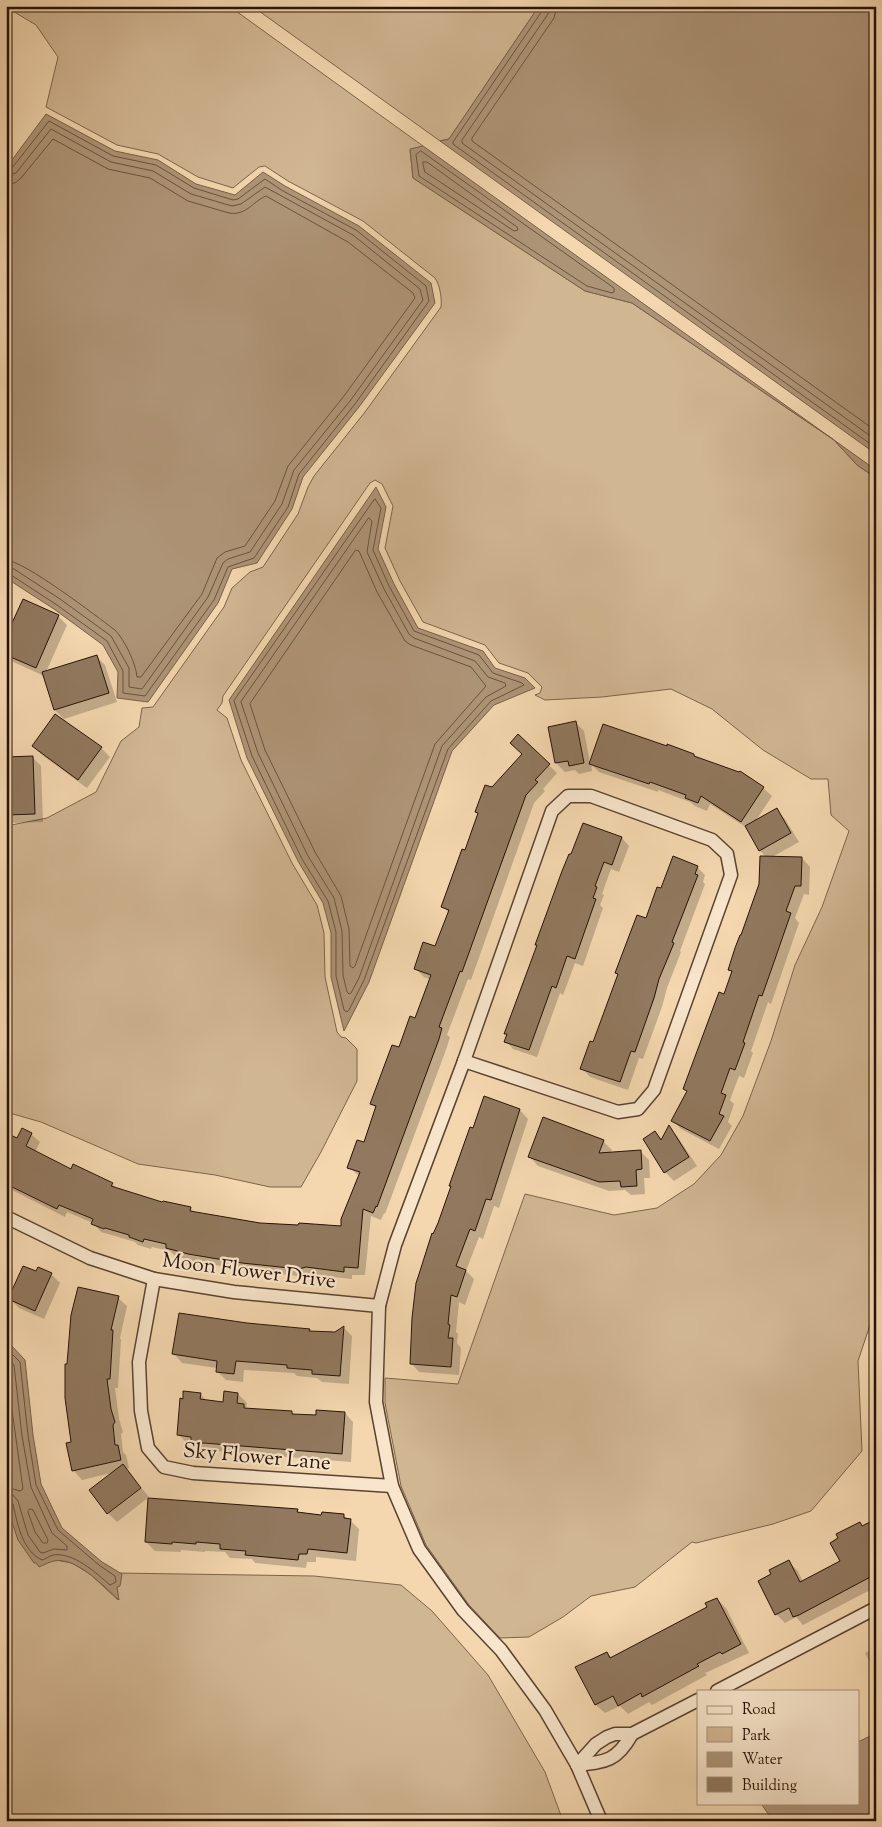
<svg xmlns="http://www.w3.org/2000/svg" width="882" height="1827" viewBox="0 0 882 1827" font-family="'Sorts Mill Goudy',serif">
<rect width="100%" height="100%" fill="#f4d7af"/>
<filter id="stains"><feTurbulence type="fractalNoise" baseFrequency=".004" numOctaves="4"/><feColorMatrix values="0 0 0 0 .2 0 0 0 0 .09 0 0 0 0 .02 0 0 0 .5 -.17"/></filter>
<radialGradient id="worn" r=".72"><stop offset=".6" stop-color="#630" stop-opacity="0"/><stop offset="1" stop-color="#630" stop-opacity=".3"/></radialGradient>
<g fill="#d1b692" stroke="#7c644c">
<path d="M229,6L423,146L410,150L413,178L585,291L632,303L834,440L857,465L876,478V1307L858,1361L862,1451L811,1511L773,1524L696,1543L692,1542L635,1587L591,1596L563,1617L529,1637L500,1638L469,1605L426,1545L401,1486L385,1403V1378L458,1384L525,1194L614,1215L657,1208L694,1184L721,1155L743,1116L771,1041L795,965L822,907L849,831L831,815L828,779H811L763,750L712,709L671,689L602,697L545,700L535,695L540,693L542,687L528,673L499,663L485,645L423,622L400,581L385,548L393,506L382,484L375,480L370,483L223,696L222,703L217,710L227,718L241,760L292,863L317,905L324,933L325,977L337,1032L341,1037L346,1038L357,1049V1081L321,1152L301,1187H270L215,1175L138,1164L41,1122L6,1112V826L47,818L96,792L121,741L139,727L142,708L153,707L224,607L232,588L250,572L263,567L298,514L308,487L314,476L365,412L441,307C442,299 440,285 435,278L363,221L288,181L265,166L259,167L233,188L198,177L158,154L117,145L46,107L58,57L36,25L6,7Z"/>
<path d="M252,6H539L449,139L440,141Z"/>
<path d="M6,1486L8,1492L50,1559L72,1563L90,1574L118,1600L116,1573L314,1576L401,1585L432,1611L488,1675L545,1772L563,1821H6Z"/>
</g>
<g fill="#ae9476" stroke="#786049">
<path d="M539,6H876V454L440,141L449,139Z"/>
<path d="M46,114L115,151L158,160L196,184L235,195L263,172L285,186L359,226L431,283L435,303L359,407L303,477L292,509L257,563L232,569L218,603L148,702L117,698L118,672L103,645L54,609L6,578V168Z"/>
<path d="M423,146L834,440L876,470V478L857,465L834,440L632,303L585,291L413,178L410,149Z"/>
<path d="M376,487L386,507L378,549L394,584L418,628L483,651L495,668L525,678L535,688L494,705L452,751L369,982L344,1031L331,977V933L323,903L298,861L247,758L229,700Z"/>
<path d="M6,1343L10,1344L25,1360L33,1435L41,1484L62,1528L102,1562L122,1574L120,1586L117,1587L119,1600C104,1587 76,1556 54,1561C49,1562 44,1565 39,1567L36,1563H34L18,1540L9,1513L6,1486Z"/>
<path d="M876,1733V1821H773L762,1805L764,1803H858V1742Z"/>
</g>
<g fill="#0003">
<path d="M23,601L58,616L67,625L46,672L96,656L105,665L117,702L64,719L55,710L44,676L9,660L6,657V639Z"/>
<path d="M6,606L12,612L6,620Z"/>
<path d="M575,722L584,731L590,763L694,755L698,759L763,788L772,796L755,822L776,810L785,819L799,842L772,857L802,858L810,867L809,895L804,894L795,918L799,923L771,1004L768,1002L751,1051L753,1053L744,1078L739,1076L730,1100L734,1104L728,1122L732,1126L719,1149L681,1129L673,1121L688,1092L685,1089L725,995L733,973L730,970L760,884L766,857L760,851L747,828L710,804L707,811L695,806L690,802L658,790V792L599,772L591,764L592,771L579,774L575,770L565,772L556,763Z"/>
<path d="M518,736L557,773L543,789L545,791L534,803L471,980L468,979L447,1035L450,1037L447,1047L385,1214L384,1213L381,1220L371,1216L365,1275H352V1279L315,1275L308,1277L251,1271L197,1262L175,1256L170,1251L152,1247L151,1249L138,1245L135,1242L101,1232L93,1223L67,1212L65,1217L6,1187V1134L18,1140L31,1134L40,1142L35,1152L71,1171L112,1184L118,1190L163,1203L190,1208L195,1213L260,1224L342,1228L360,1177L349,1167L364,1144L376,1108L372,1104L415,1020L431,980L424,977L416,969L436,948L449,913L443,907L466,852L479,814L476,812L492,789L524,754Z"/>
<path d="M33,746L101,748L110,757L87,788L42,755Z"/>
<path d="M32,757L41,766L43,822L6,823V758Z"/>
<path d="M584,824L622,838L629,846L619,872L611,869L602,894L604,895L600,905L603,908L583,966L575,963L563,995L560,993L537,1057L513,1049L506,1041L508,1035L506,1033Z"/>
<path d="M697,867L705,875L703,882L705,884L680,951L681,952L667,988L662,1007L643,1059L639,1058L628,1090L590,1077L582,1068L594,1044L619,975L616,973L662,890Z"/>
<path d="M520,1110L528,1119L499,1208L494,1206L483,1239L479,1237L466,1271L474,1279L465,1305L459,1302L456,1332L458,1334L457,1343L461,1348L459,1375L419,1372L411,1363L434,1235L473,1130Z"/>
<path d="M669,1128L677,1136L697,1166L674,1181L665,1172L655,1133L663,1140Z"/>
<path d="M603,1141L612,1150L610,1154L641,1152L649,1160L650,1178H644L645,1194L631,1195L625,1190L609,1191L538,1166L530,1157Z"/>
<path d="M37,1273L51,1274L60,1283L44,1319L19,1308L10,1299Z"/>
<path d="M118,1298L127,1306L120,1338L121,1340L118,1388H115L119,1419L123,1432L121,1434L123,1452L126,1455L129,1468L126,1469L149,1497L117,1522L108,1513L116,1472L82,1480L74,1471L67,1444L72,1443Z"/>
<path d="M247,1325L335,1334L344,1328L352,1336L349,1384L322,1382L317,1378L297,1376L294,1373L244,1370L243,1382L226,1380L217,1371V1368L182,1363L174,1354Z"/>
<path d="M225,1393L238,1394L247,1403L246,1408L248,1409L292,1413L295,1415L317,1417L345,1413L353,1422L351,1462L201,1450L195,1444L187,1443L178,1434L200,1394L208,1402L224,1403Z"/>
<path d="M297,1511L300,1514L344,1516L350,1520L359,1529L356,1561L316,1557V1562H307L306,1568L255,1563L252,1559L230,1558L225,1552L205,1551V1552L181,1550V1552L155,1551L146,1542Z"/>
<path d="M876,1520V1587L803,1625L796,1617L785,1623L776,1614L773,1575L789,1562L798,1571L803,1582L842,1562L859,1523L863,1527Z"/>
<path d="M717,1599L726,1608L749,1653L705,1673L707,1675L652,1705L649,1702L628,1714L620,1706L605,1713L596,1705L576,1667L607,1653L612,1658L709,1608Z"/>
<path d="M876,1647V1674L865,1653Z"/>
</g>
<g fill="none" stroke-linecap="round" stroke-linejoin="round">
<g stroke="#6a533e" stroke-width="1">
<path d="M543,6L542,11L453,142V144L876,448"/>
<path d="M549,6L548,14L462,140V143L876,440"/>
<path d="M557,6L554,18L472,138V141L876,431"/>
<path d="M421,151L614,288V292L612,293L587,286L419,176L416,155Z"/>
<path d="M423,162H427L517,227L518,230L514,231L425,172Z"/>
<path d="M6,170L12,168L49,121L113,156L156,165L194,188L233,200L238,199L265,179L283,191L356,230L426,286L429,301L355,404L299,474L288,507L254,558L228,567L214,600L145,696L123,693V671L107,641L57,605L11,575L6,574"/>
<path d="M6,176L16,173L51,129L111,162L153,171L191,194L232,206L241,204L265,187L353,235L420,289L423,300L350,401L294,470L282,504L250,552L228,559L223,563L208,597L142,689L129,687V668L111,636L60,599L14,569L6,568"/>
<path d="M6,184L15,183L21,178L53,139L108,169L150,178L188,201L229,213C246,216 252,202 266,196L348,242L413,293L415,298L344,396L288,466L275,501L245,546L225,552L217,558L202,594L141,677H137C136,663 124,639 115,630C96,616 25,561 6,560"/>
<path d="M375,499L381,508L373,550L389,586L414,631L479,655L493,673L522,683L524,685L491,701L448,749L364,980L349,1010L347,1012L344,1010L336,976V932L328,901L302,859L252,756L234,701Z"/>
<path d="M369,518L372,521L367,552L384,589L409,634L414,638L475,661L488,677L505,683L506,686L486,697L442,746L359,978L351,993L349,994L347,992L343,975L342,931L334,898L308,856L258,753L241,702Z"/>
<path d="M356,550L359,551L377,592L405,641L411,645L471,667L486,686L435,744L355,966L353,968L350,966L349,929L341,896L315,852L265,750L250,704Z"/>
<path d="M6,1348L20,1362L28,1435L36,1485L58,1530L99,1565L115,1576L116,1582L110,1585C96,1573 74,1552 53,1555C50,1556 45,1559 42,1560C22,1551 17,1522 13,1504L6,1501"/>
<path d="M6,1356L14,1365L22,1436L31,1487L52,1533L67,1546V1550L54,1549L43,1553L40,1552L28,1535L18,1501L13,1495L6,1494"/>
<path d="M6,1367L23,1489L20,1491L6,1487"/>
<path d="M30,1509L33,1510L48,1540L47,1543H43L35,1532L28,1512Z"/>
</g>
</g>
<g fill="#91785e" stroke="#261206">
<path d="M23,599L59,615L36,668L6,655V636Z"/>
<path d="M97,655L109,693L54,710L42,672Z"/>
<path d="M55,714L102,747L78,780L32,746Z"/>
<path d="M576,721L584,763L569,766L568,761L555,763L548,727Z"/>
<path d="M603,724L667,746V744L694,754V756L739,772L740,771L764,787L741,822L701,796L698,803L685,798L686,795L650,782L649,784L589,764Z"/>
<path d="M518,734L550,764L535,780L538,782L526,795L462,972L460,971L439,1027L442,1028L439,1039L377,1207L376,1206L373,1213L363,1209L358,1268L344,1267V1272L306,1267L299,1269L242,1263L188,1254L166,1248V1244L144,1239L143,1242L129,1237V1235L105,1228L104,1229L91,1224L93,1219L59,1205L57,1209L6,1184V1133L17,1138L22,1128L32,1133L26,1146L71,1169L73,1164L113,1183L111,1186L162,1202L163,1201L191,1207L190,1211L260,1223L298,1225L299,1223L341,1226V1219L360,1172L347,1168L357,1140L364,1142L376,1106L370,1104L392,1045L399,1047L410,1016L415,1018L431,975L414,969L423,942L435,946L449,910L441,907L462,849L465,850L478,813L475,812L485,785L492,787L522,754L510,743Z"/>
<path d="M33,756L35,814L6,815V757Z"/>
<path d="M777,808L791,833L759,851L745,826Z"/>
<path d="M583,823L622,837L612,865L604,862L595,886L597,887L593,898L596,899L575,959L567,956L556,988L552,986L529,1050L504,1042L507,1034H504L530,964L537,945H535L562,871L569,854H571Z"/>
<path d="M673,856L698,866L695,874L698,875L672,942L674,943L659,979L654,998L635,1052L631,1051L620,1082L580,1069L590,1041L593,1042L618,974L615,973L637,915L646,918L657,887L661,888Z"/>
<path d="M760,856L802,857L801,886H795L786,911L791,913L774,962L762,996L759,995L743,1042L745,1043L735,1070L730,1068L721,1093L726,1095L719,1114L724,1116L710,1141L671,1121L687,1091L683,1089L719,992L724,994L732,971L728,970L735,948L740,935H741L759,884Z"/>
<path d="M484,1096L520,1109L491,1200L486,1199L475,1231L470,1229L456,1266L466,1270L457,1297L451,1295L448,1324L450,1325L448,1338H453L451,1367L410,1364L412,1318L416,1283L420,1271L432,1233L433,1234L438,1223L451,1186H449L470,1127L473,1128Z"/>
<path d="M543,1117L604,1140L599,1153L641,1150L642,1169L636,1170L637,1186L621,1187L620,1181L599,1182L528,1157Z"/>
<path d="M669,1125L689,1157L664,1173L643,1139L655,1131L661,1140Z"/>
<path d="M23,1266L36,1271L38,1267L52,1273L35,1311L8,1299Z"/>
<path d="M78,1287L119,1296L111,1330H113L110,1379H107L111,1409L115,1422L113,1425L115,1445H118L121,1460L72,1471L66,1443L71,1442L65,1398V1364H67L71,1315Z"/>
<path d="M179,1313L247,1323L310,1329L309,1331L335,1332L344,1326L340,1376L312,1374V1370L287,1368V1365L236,1361L234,1374L216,1372L217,1361L172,1354Z"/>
<path d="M183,1391L201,1393L200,1399L223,1402L224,1391L238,1393L237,1403L244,1404V1408L292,1411V1414L316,1415V1410L345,1412L342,1454L191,1442V1437L177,1435L180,1398L183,1399Z"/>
<path d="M123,1464L141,1488L107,1514L89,1490Z"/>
<path d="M148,1498L298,1509L297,1512L321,1515L322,1512L344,1514V1518L351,1519L347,1553L308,1549L307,1554H299L298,1560L245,1555L246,1551L220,1549V1544L196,1542V1544L172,1542V1544L145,1542Z"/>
<path d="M876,1519V1574L799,1615L793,1617L789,1608L775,1615L758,1581L771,1574L769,1570L789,1560L800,1582L840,1561L830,1543L838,1538L836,1534L860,1522L862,1526Z"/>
<path d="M717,1598L741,1644L722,1654L720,1652L697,1664L699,1666L642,1697L641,1693L618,1706L613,1696L595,1705L575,1667L607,1652L610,1658L707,1607L705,1603Z"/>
</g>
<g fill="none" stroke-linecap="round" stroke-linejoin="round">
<g stroke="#5a4330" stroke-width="15">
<g id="street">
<path d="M568,796H591L712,840L727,854L731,875L654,1090L638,1109L618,1112L464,1061L552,811Z"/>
<path d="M464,1061L395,1245L379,1306L376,1402L392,1486L419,1549L463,1610L501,1650L545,1710L577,1765L601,1821"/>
<path d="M6,1217L90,1258L154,1279L234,1292L379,1306"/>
<path d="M154,1279L139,1362L141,1411L148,1448L164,1467L193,1473L392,1486"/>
<path d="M717,1691L876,1608"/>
<path d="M577,1765L596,1744L607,1737L615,1734H632L698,1700"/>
<path d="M577,1765C606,1762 617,1761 632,1734"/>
</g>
</g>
<use href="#street" stroke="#f8e5cb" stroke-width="12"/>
</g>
<g text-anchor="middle" stroke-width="4.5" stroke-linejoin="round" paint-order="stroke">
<g font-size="21" fill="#261206" stroke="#f8e5cb">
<text transform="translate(249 1270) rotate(7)" y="7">Moon Flower Drive</text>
<text transform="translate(257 1456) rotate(5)" y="7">Sky Flower Lane</text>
</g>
</g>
<rect width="882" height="1827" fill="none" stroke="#f4d7af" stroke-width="25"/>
<rect x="8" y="8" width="867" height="1812" fill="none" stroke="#261206" stroke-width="2.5"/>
<rect x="12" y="12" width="857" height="1802" fill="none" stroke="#261206"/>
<rect x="697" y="1690" width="162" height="115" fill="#f8e5cb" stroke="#a4917c"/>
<rect x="707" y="1706" width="25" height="8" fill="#f8e5cb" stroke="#a4917c"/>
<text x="742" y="1714" font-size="15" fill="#261206">Road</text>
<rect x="707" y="1727" width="25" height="15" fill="#d1b692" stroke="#a4917c"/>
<text x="742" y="1740" font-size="15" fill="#261206">Park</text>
<rect x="707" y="1752" width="25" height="15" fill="#ae9476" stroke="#a4917c"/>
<text x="742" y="1764" font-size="15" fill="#261206">Water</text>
<rect x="707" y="1777" width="25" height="15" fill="#91785e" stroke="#a4917c"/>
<text x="742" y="1790" font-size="15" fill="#261206">Building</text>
<rect width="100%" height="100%" filter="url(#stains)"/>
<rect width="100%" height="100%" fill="url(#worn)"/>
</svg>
